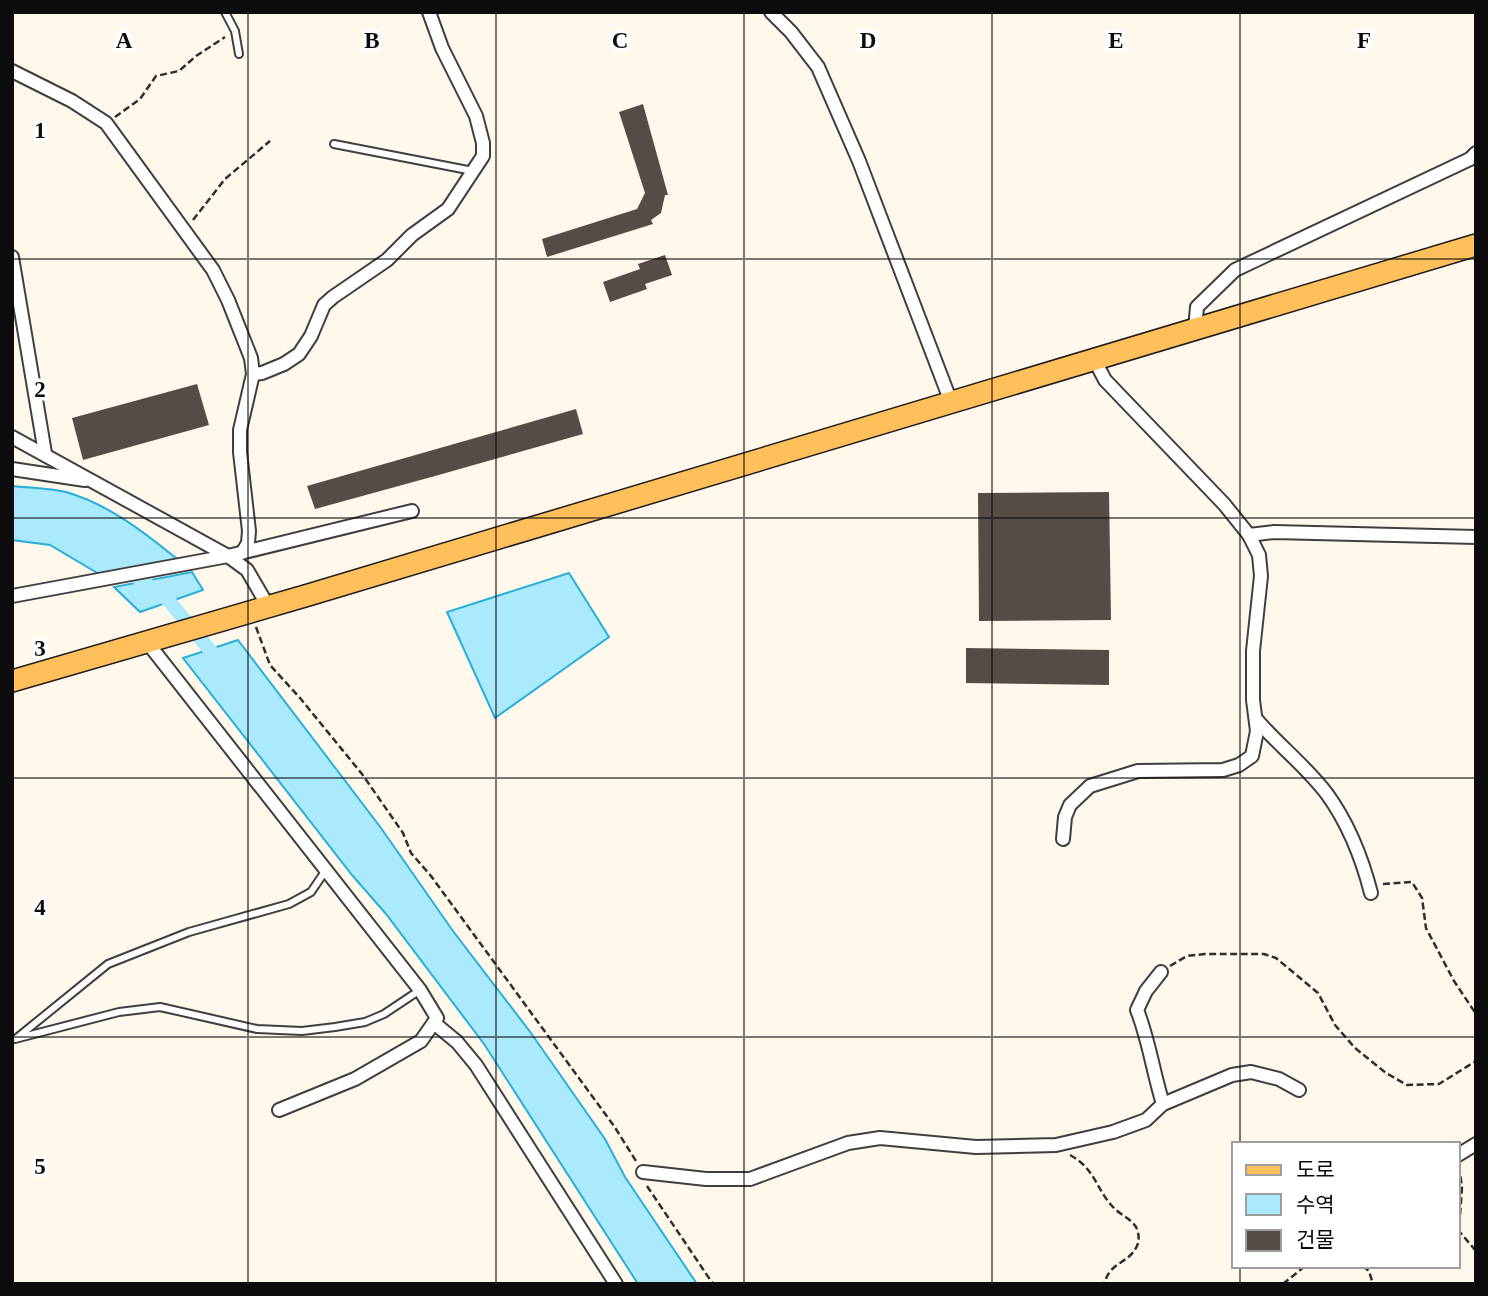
<svg xmlns="http://www.w3.org/2000/svg" width="1488" height="1296" viewBox="0 0 1488 1296" font-family="'Times New Roman','Noto Sans KR',serif">
<rect width="100%" height="100%" fill="#fff8eb"/>
<g fill="#aaeafc" stroke="#29aedb" stroke-width="2">
<path d="M12,486C30,488 49,488 66,492C108,504 144,532 177,559L99,574L50,545L12,540Z"/>
<path d="M192,572L203,590L140,612L114,587Z"/>
<path d="M569,573L609,637L495,718L447,612Z"/>
<path d="M238,640L381,828L453,931L531,1033L605,1139L625,1177L697,1284H638L484,1044L386,914L352,875L183,658Z"/>
</g>
<g fill="none" stroke-linecap="round" stroke-linejoin="round">
<path stroke="#aaeafc" stroke-width="14" d="M126,569L169,601L220,662"/>
</g>
<g fill="#564b47">
<path d="M643,104L668,195H665L661,213L651,220L653,224L547,257L542,239L637,209L645,193L619,112Z"/>
<path d="M665,255L672,275L645,284L647,289L610,302L603,282L640,269L638,264Z"/>
<path d="M197,384L209,425L83,460L72,418Z"/>
<path d="M576,409L583,434L435,476L315,509L307,486Z"/>
<path d="M1109,492L1111,620L979,621L978,493Z"/>
<path d="M966,648L1109,650V685L966,683Z"/>
</g>
<g fill="none" stroke-linecap="round" stroke-linejoin="round">
<g stroke="#3f3f3f" stroke-width="10">
<g id="service">
<path d="M225,12L235,31L239,54"/>
<path d="M334,144L473,171"/>
<path d="M18,1037L108,964L189,932L289,904L311,892L326,870"/>
<path d="M15,1039L119,1012L160,1007L257,1029L302,1031L335,1027L365,1022L384,1014L420,990"/>
</g>
</g>
<g stroke="#3f3f3f" stroke-width="16">
<g id="minor">
<path d="M771,12L791,32L818,67L859,161L951,402"/>
<path d="M12,71L72,101L106,123L213,270L228,300L251,358L253,374L240,430V452L249,531L248,543L242,553"/>
<path d="M12,257L45,453"/>
<path d="M1195,329L1197,307L1235,270L1470,159L1476,153"/>
<path d="M253,374L262,373L284,364L299,354L311,336L324,305L333,297L387,260L412,235L448,209L483,156V143L476,116L442,48L429,12"/>
<path d="M12,437L228,556L247,570L268,606"/>
<path d="M12,469L85,480"/>
<path d="M1249,535L1274,532L1476,537"/>
<path d="M12,596L228,556L412,511"/>
<path d="M147,642L420,990L437,1018L421,1041L355,1079L279,1110"/>
<path d="M1256,719C1278,745 1306,766 1327,794C1348,823 1362,858 1371,893"/>
<path d="M1063,839L1065,817L1070,805L1090,786L1138,771L1223,770L1239,765L1252,756L1257,731L1253,700V651L1261,576L1259,555L1249,535L1224,504L1105,380L1094,359"/>
<path d="M1161,972L1146,991L1137,1010C1149,1040 1153,1072 1163,1104"/>
<path d="M434,1023L457,1042L476,1065L616,1284"/>
<path d="M1458,1155L1476,1144"/>
<path d="M643,1172L706,1179H750L848,1143L880,1138L976,1147L1056,1145L1113,1132L1146,1120L1163,1104L1232,1075L1251,1072L1279,1079L1299,1090"/>
</g>
</g>
<g stroke="#1d1d1d" stroke-width="24">
<path id="primary" d="M12,681L305,596L1476,245"/>
</g>
<g stroke="#2e2e2e" stroke-width="2.5" stroke-dasharray="7 3.5" stroke-linecap="butt">
<path d="M115,117L140,99L156,76L179,71L196,56L225,37"/>
<path d="M193,220L225,179L270,141"/>
<path d="M256,627L270,665L300,698L362,774L403,833L411,853L431,876L614,1126L636,1161"/>
<path d="M1383,884L1412,882L1422,898L1426,928L1454,981L1476,1014"/>
<path d="M1170,966L1187,956L1205,954H1264L1276,958L1318,993L1335,1025L1355,1048L1386,1073L1407,1085L1439,1084L1476,1061"/>
<path d="M1070,1155C1097,1170 1096,1191 1115,1209C1121,1215 1131,1219 1136,1227C1139,1233 1140,1241 1136,1248C1127,1264 1110,1262 1104,1284"/>
<path d="M1459,1166L1462,1187L1459,1231L1476,1251"/>
<path d="M647,1186L713,1284"/>
<path d="M1363,1266L1369,1271L1373,1284"/>
<path d="M1283,1284L1305,1266"/>
</g>
<use href="#service" stroke="#fff" stroke-width="6"/>
<use href="#minor" stroke="#fff" stroke-width="12"/>
<use href="#primary" stroke="#ffbf5b" stroke-width="21"/>
</g>
<path fill="none" stroke="#0c0c0c" stroke-width="2" stroke-opacity="0.55" d="M248,12V1284M496,12V1284M744,12V1284M992,12V1284M1240,12V1144M12,259H1476M12,518H1476M12,778H1476M12,1037H1476M1240,1266V1284"/>
<g font-size="23" text-anchor="middle" font-weight="bold" fill="#0c0c0c" stroke="#fff" stroke-width="7" stroke-linejoin="round" paint-order="stroke">
<text x="124" y="48">A</text>
<text x="372" y="48">B</text>
<text x="620" y="48">C</text>
<text x="868" y="48">D</text>
<text x="1116" y="48">E</text>
<text x="1364" y="48">F</text>
<text x="40" y="138">1</text>
<text x="40" y="397">2</text>
<text x="40" y="656">3</text>
<text x="40" y="915">4</text>
<text x="40" y="1174">5</text>
</g>
<rect width="1488" height="1296" fill="none" stroke="#0c0c0c" stroke-width="28"/>
<rect x="1232" y="1142" width="228" height="126" fill="#ffffff" stroke="#9e9e9e" stroke-width="2"/>
<rect x="1246" y="1165" width="35" height="10" fill="#ffbf5b" stroke="#9e9e9e" stroke-width="2"/>
<text x="1296" y="1177" font-size="21" fill="#0c0c0c">도로</text>
<rect x="1246" y="1194" width="35" height="21" fill="#aaeafc" stroke="#9e9e9e" stroke-width="2"/>
<text x="1296" y="1212" font-size="21" fill="#0c0c0c">수역</text>
<rect x="1246" y="1230" width="35" height="21" fill="#564b47" stroke="#9e9e9e" stroke-width="2"/>
<text x="1296" y="1247" font-size="21" fill="#0c0c0c">건물</text>
</svg>
